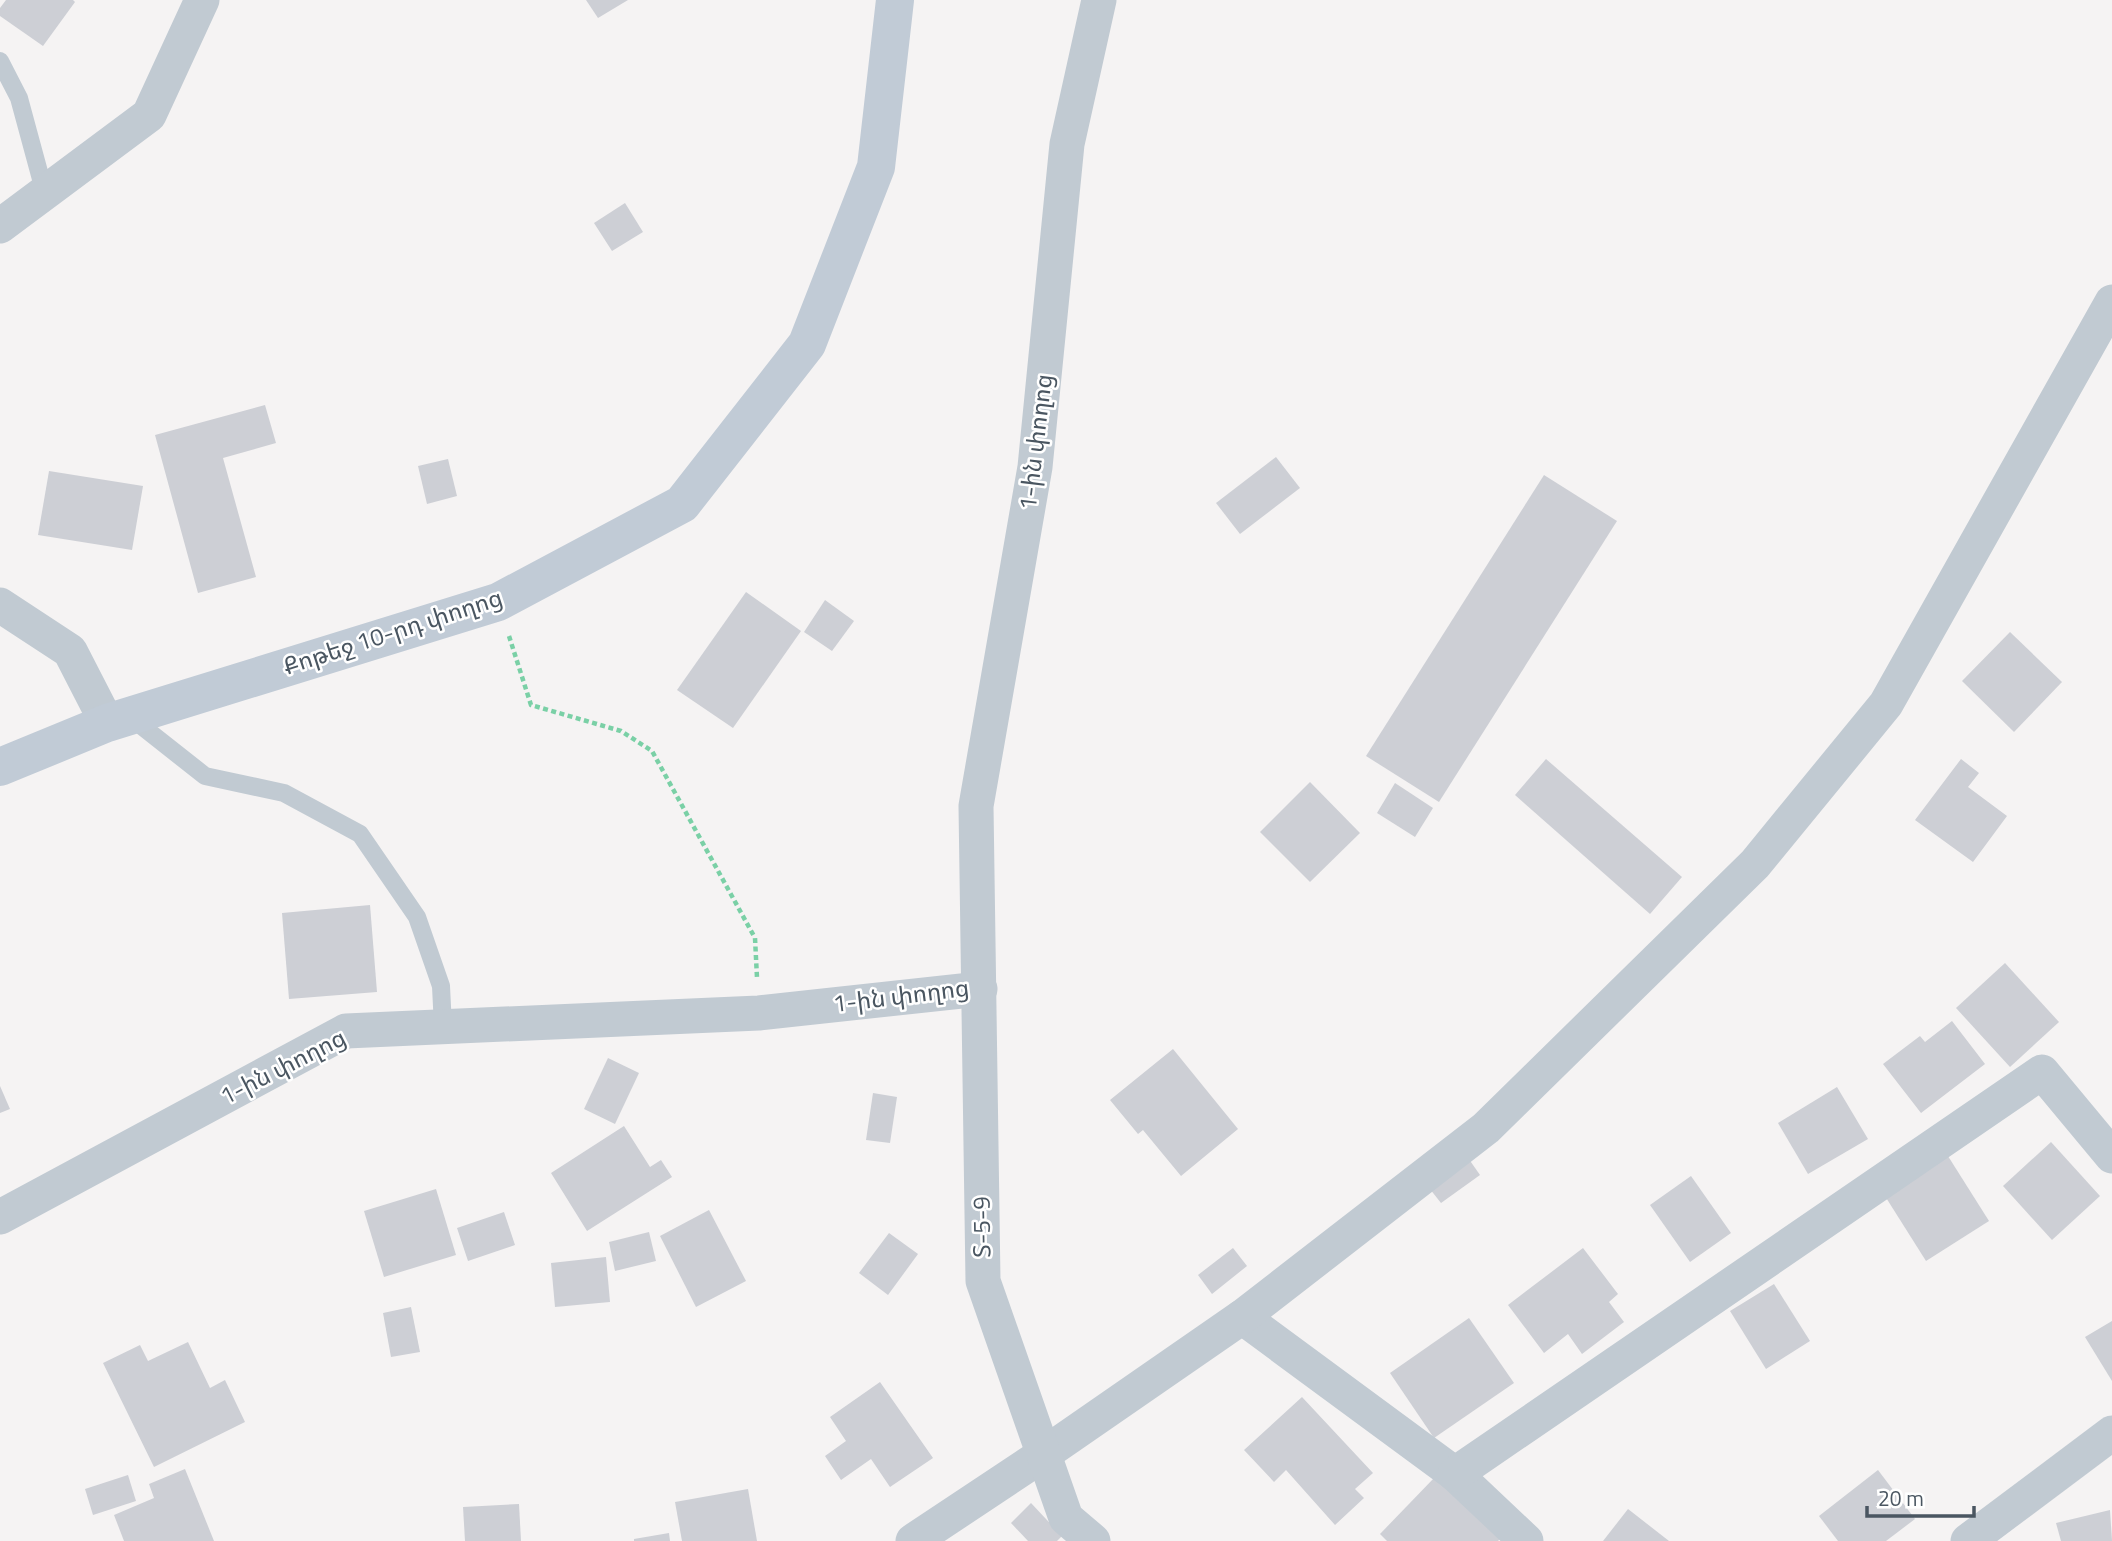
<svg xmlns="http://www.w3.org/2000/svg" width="2112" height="1541" viewBox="0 0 2112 1541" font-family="'Titillium Web','Noto Sans Armenian',sans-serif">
<rect width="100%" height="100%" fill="#f5f3f3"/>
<g fill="#cdcfd5">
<path d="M6,0H73L75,2L43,46L0,16V8Z"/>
<path d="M586,0H628L598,18Z"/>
<path d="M625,203L643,232L612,251L594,223Z"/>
<path d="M265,405L276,443L223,458L256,577L198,593L155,435Z"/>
<path d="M1276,457L1300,488L1240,534L1216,503Z"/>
<path d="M448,459L457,496L427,504L418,466Z"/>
<path d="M49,471L143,486L132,550L38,535Z"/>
<path d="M1544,475L1617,521L1439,802L1366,756Z"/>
<path d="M746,592L801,631L733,728L677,690Z"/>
<path d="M825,600L854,621L832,651L804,632Z"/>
<path d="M2010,632L2062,682L2014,732L1962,681Z"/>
<path d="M1546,759L1682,877L1650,914L1515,795Z"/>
<path d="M1961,759L1979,773L1968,787L2007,816L1973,862L1915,820Z"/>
<path d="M1310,782L1360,833L1310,882L1260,832Z"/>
<path d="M1395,783L1433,808L1415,837L1377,813Z"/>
<path d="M370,905L377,992L289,999L282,913Z"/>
<path d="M2005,963L2059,1022L2010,1067L1956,1008Z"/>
<path d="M1952,1021L1985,1064L1921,1113L1883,1064L1920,1036L1925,1042Z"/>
<path d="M1173,1049L1238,1129L1181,1176L1143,1130L1138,1134L1110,1100Z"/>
<path d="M608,1058L639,1073L615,1124L584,1109Z"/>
<path d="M0,1086L10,1109L0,1113Z"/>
<path d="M1837,1087L1868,1139L1808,1174L1778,1123Z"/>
<path d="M873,1093L897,1097L890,1143L866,1140Z"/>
<path d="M624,1126L650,1167L661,1160L672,1177L587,1231L551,1173Z"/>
<path d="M2051,1142L2100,1196L2052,1240L2003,1186Z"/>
<path d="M1941,1145L1989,1221L1926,1261L1878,1185Z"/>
<path d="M1466,1155L1480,1175L1441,1203L1426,1184Z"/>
<path d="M1691,1176L1731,1233L1690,1262L1650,1205Z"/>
<path d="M436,1189L456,1255L384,1277L364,1211Z"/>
<path d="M709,1210L746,1281L696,1307L660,1236Z"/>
<path d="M504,1212L515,1245L468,1261L457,1228Z"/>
<path d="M649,1232L656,1261L615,1271L609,1242Z"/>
<path d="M889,1233L918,1254L888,1295L859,1273Z"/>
<path d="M1233,1248L1247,1266L1212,1294L1198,1275Z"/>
<path d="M1583,1248L1618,1294L1609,1302L1624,1322L1582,1354L1568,1334L1544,1353L1508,1305Z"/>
<path d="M606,1257L610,1302L555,1307L551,1263Z"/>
<path d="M1774,1284L1810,1341L1766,1369L1730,1311Z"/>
<path d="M411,1307L420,1352L391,1357L383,1313Z"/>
<path d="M1469,1318L1514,1383L1434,1438L1390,1373Z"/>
<path d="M2112,1321V1381L2085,1337Z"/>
<path d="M188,1342L210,1388L225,1380L245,1422L154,1467L103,1363L140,1345L148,1361Z"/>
<path d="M880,1382L933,1458L890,1487L871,1459L841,1480L825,1456L846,1441L830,1417Z"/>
<path d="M1302,1397L1373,1473L1355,1489L1364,1498L1335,1525L1286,1470L1274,1482L1244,1450Z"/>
<path d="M185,1469L214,1541H124L114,1515L154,1498L149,1484Z"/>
<path d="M1878,1470L1915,1519L1886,1541H1838L1819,1516Z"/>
<path d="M128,1475L136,1501L93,1515L85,1489Z"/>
<path d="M1435,1477L1500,1539L1498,1541H1387L1380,1534Z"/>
<path d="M748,1489L757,1541H682L675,1502Z"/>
<path d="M1031,1503L1062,1536L1057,1541H1028L1011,1523Z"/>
<path d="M519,1504L521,1541H465L463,1507Z"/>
<path d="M1628,1509L1669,1541H1603Z"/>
<path d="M2110,1510L2112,1541H2061L2056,1523Z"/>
<path d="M669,1533L670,1541H634V1539Z"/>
</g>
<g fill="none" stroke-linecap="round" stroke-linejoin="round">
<path stroke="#7ad0a6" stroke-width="4.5" stroke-dasharray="5 3.5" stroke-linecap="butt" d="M509,636L531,705L621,731L652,751L755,938L757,978"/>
<g stroke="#c1cad2" stroke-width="18">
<path d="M0,61L19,98L45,194"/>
<path d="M129,716L205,776L284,793L360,834L417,917L441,986L443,1027"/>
</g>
<g stroke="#c1cad2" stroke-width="35">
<path d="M0,226L149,115L202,0"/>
<path d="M0,605L70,651L107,723"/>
<path d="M0,1217L346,1031L759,1013L980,989"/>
<path d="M1242,1317L1455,1474L1526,1541"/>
<path d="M1455,1474L2042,1072L2112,1156"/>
<path d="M913,1541L1044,1454L1242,1317L1486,1128L1755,864L1886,704L2112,302"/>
<path d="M1093,1541L1066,1518L983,1281L976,806L1035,467L1067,144L1099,0"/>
<path d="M1968,1541L2112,1433"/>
</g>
<path stroke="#c1cbd6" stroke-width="38" d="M0,767L107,723L498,602L682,504L807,344L876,167L895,0"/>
</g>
<g text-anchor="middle" stroke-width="5" stroke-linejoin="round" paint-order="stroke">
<g font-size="24" fill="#4a5661" stroke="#fff">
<text transform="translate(1036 442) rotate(-83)" y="8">1-ին փողոց</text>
<text transform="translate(393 632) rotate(-18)" y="8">Քոթեջ 10-րդ փողոց</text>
<text transform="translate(901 996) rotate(-7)" y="8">1-ին փողոց</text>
<text transform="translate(283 1067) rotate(-27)" y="8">1-ին փողոց</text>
<text transform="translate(982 1227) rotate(-91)" y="8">Տ-5-9</text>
</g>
</g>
<path d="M1867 1506v10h107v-10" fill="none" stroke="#4a5661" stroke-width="3.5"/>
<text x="1878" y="1506" font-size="21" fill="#4a5661" stroke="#ffffff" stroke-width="5" paint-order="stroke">20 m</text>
</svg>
